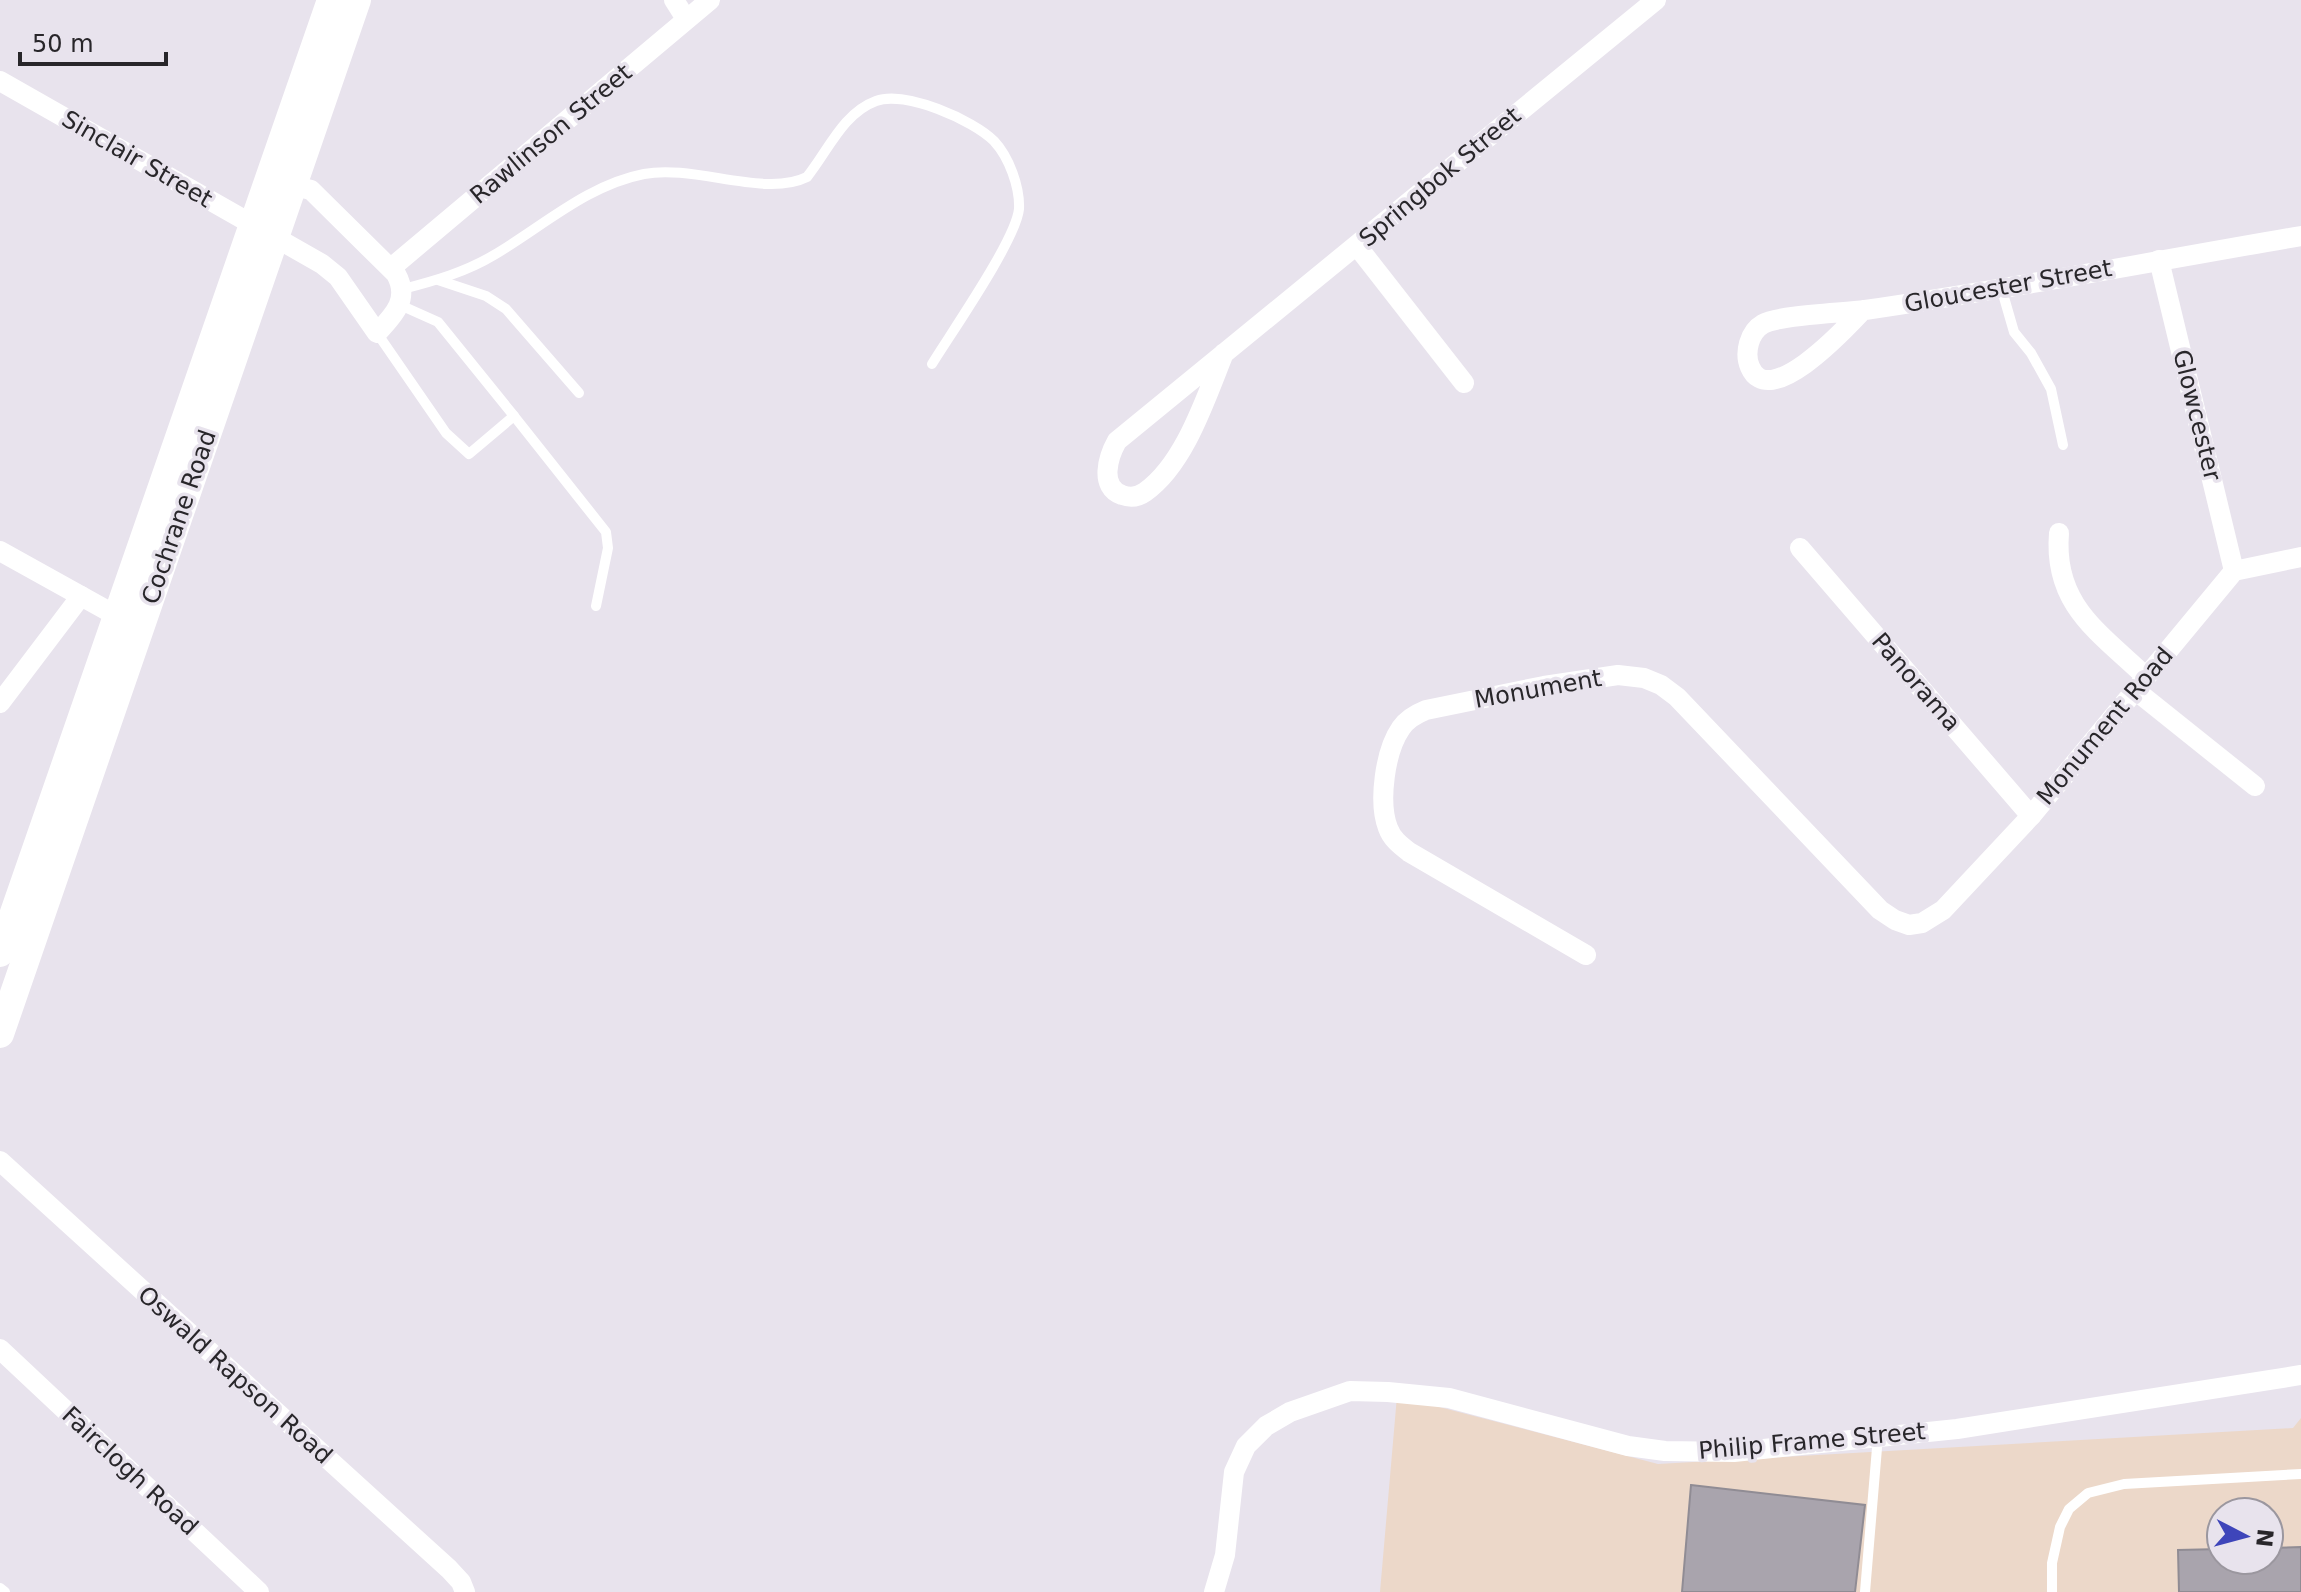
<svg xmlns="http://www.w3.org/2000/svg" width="2301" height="1592" viewBox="0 0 2301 1592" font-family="'DejaVu Sans',sans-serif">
<rect width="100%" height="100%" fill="#e8e3ed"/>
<path fill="#ecd8c9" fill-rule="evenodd" d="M1397,1396L1658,1464L2293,1428L2301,1418V1592H1380ZM2221,1512H2269V1560H2221Z"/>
<g fill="#a9a4ad" stroke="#908c94" stroke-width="2">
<path d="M1691,1485L1865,1505L1855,1592H1682Z"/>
<path d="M2301,1547V1592H2179L2178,1550L2221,1549V1560H2269V1548Z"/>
</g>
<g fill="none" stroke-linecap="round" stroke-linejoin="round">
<g stroke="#fff" stroke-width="10">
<path d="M438,280L486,296L506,309L579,393"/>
<path d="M2001,287L2014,332L2031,353L2051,389L2063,445"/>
<path d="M403,289C434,281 466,272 494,255C542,227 587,185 644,174C694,164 765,198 807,177C828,151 843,113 876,101C905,90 973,120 994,141C1009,157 1020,187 1019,209C1016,240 951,333 932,364"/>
<path d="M377,333L446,433L469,454L514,416L438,322L400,305"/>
<path d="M514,416L606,532L608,548L596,606"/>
<path d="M0,1588L5,1592"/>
<path d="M1865,1592L1878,1436"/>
<path d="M2052,1592V1563L2060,1527L2069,1509L2088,1493L2124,1484L2301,1474"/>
</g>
<g stroke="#fff" stroke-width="20">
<path d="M674,0L686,19"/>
<path d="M0,81L322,264L338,277L377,333C394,315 410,299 396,274L311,190L303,188L279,189"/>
<path d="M1357,246L1464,383"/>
<path d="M2159,260L2234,571"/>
<path d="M391,268L710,0"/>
<path d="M1863,310C1846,328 1769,412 1750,367C1744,353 1749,332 1763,324C1778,315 1843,313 1865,310C2010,289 2156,261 2301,236"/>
<path d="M1224,353C1206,397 1185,464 1145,492C1138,497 1130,498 1122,495C1099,487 1108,457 1117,441L1656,0"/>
<path d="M2059,533C2053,605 2099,632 2146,677"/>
<path d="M1800,548L2031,816"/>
<path d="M0,551L126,621"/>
<path d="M2135,690L2255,786"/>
<path d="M0,703L81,596"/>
<path d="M1586,955L1409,852C1400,845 1392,839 1388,828C1378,802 1385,751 1401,728C1407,719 1416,714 1426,710L1544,686L1618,675L1644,678L1661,685L1677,697L1880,910L1895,920L1909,925L1922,923L1943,910L2031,816L2234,571L2301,557"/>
<path d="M0,1161L449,1569L461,1582L465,1592"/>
<path d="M0,1349L259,1592"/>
<path d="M1214,1592L1225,1555L1234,1472L1246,1446L1266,1426L1290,1412L1350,1391L1388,1392L1449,1398L1628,1446L1665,1451L1734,1452L1957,1429L2301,1375"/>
</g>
<g stroke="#fff" stroke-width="28">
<path d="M0,953L331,0"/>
<path d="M0,1034L357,0"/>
</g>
</g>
<g text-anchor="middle" stroke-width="7" stroke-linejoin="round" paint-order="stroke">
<g font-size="24" fill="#28262a" stroke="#e8e3ed">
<text transform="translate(551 134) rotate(-40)" y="8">Rawlinson Street</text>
<text transform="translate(137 159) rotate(30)" y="8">Sinclair Street</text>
<text transform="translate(1440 177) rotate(-40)" y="8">Springbok Street</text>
<text transform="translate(2008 286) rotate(-10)" y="8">Gloucester Street</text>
<text transform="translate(2197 415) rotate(76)" y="8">Glowcester</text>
<text transform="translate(179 517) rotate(-71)" y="8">Cochrane Road</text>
<text transform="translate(1916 682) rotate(49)" y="8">Panorama</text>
<text transform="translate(1538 689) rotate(-10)" y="8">Monument</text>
<text transform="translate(2105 726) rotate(-50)" y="8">Monument Road</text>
<text transform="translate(235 1375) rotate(42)" y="8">Oswald Rapson Road</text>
<text transform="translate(1812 1441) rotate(-5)" y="8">Philip Frame Street</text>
<text transform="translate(130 1471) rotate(43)" y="8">Fairclogh Road</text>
</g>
</g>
<g transform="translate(2245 1536) rotate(96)"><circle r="38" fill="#e8e3ed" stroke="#9b979f" stroke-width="2"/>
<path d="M0-6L14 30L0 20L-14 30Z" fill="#3e45ba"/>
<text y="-12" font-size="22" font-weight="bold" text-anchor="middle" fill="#28262a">N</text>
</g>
<path d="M20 52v12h146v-12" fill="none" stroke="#28262a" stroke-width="4"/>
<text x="32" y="52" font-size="24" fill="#28262a" stroke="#e8e3ed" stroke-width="6" paint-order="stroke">50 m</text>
</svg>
